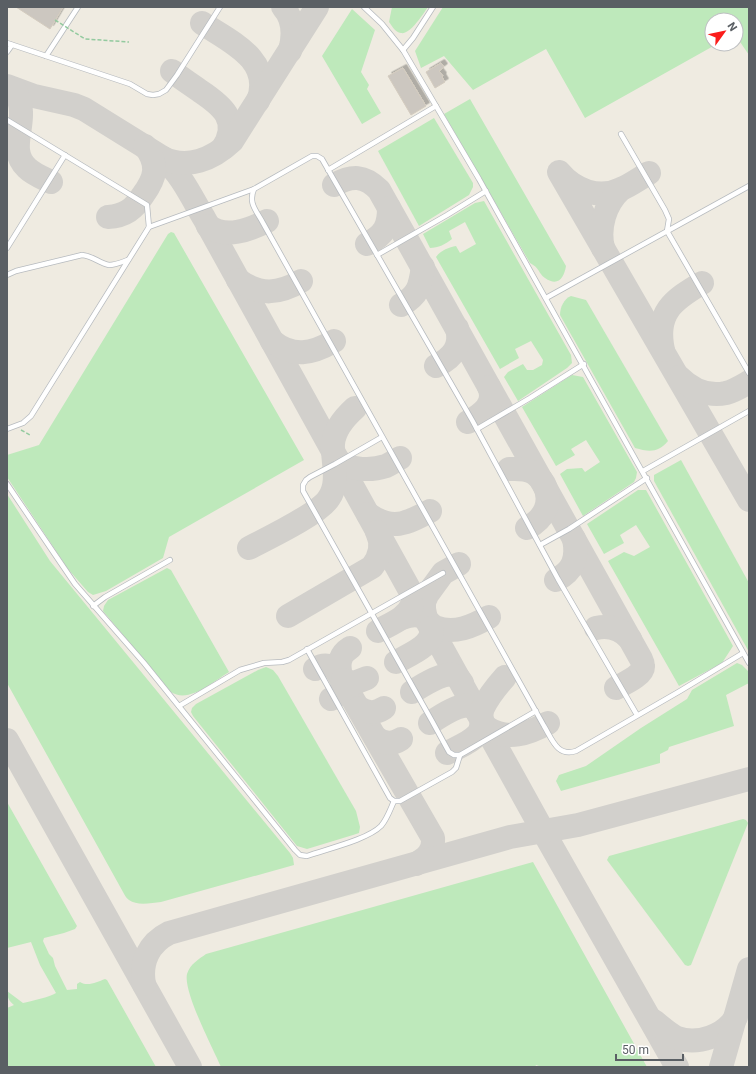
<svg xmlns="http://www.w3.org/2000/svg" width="756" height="1074" viewBox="0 0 756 1074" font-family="Roboto,sans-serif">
<defs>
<filter id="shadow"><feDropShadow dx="3.5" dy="-3.5" stdDeviation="0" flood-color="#0004"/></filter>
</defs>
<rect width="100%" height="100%" fill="#efebe1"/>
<g fill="#bee9bb">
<path d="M392,7H428C423,14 410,35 401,33C395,32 392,26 389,22Z"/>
<path d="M443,7H749V55L736,36V20H712V44H717L585,118L546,49L473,90L444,56L421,68L415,51Z"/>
<path d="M352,9L375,30L361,72L369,85L367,89L381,113L362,124L322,56Z"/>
<path d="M470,99L566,266C564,278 558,287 545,278C538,273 540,268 530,263L444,114Z"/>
<path d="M434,118L473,183V187L469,195L419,226L378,151Z"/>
<path d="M484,201L571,355L572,363L567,368L518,401L504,377L508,372L523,364L527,370H533L542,365L543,360L531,341L515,349L519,358L500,369L436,257C440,251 449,247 456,246L460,253L476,244L465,222L449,231L452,239C446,244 438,248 430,248L423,234L475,203Z"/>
<path d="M171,232L174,233L304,460L169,537L163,558L106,591L93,595L88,592L68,569L7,477V455L39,445L168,234Z"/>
<path d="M571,296L586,300L668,441C658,453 649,452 635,448L560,315C560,307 564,299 571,296Z"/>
<path d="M572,375L583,377L637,472L636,478L634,482L583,516L560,474L567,469L582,468L585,472L600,462L586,440L571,449L575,455L556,466L522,407Z"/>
<path d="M681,460L749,583V652L654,481V475Z"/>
<path d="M638,490H646L733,646L722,663L679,686L608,561L624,552L634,556L650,547L636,525L620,535L624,543L604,554L587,524Z"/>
<path d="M7,494L50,561L290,853L293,858L294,865L161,902C151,903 137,906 129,900C126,898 124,894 123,892L7,683Z"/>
<path d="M167,568L171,570L229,672C214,681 189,704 171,692L103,611L104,606L108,600Z"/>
<path d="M737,663L742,665L748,671L749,683L726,695L734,726L669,747L668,750L660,754V763L561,791L556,781L559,775L586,766L641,728L687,699L692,690Z"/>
<path d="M266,667L273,670L278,676L356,811L360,827L359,833L353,835L307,849L297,846L193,716L191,712L192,708L196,704L258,670Z"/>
<path d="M7,802L77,926L75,929L64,933L44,938L43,941L49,954L53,958L55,966L67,990L77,989V984L80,982C88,987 97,982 105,979L107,980L156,1067H7V1008L14,1005C9,1001 7,997 7,991L23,1003C31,1001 50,997 56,993L40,965L31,942L7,948Z"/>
<path d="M743,819L746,820L748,823L691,965L688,966L685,965L607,860L609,856Z"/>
<path d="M533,862L647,1067H542L536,1065L535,1067H221C213,1048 183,992 187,974C190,964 199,959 206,954Z"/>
</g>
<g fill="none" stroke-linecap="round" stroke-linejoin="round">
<g stroke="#d2d0cc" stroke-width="24">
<path d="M283,7C294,19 294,36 290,51"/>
<path d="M202,23C229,41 274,60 258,101"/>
<path d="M172,71C181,78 190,84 200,91C221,105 241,120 223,148"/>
<path d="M7,86L34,96L74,105L84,109L163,158C181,174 192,198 204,218L543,831L677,1067"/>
<path d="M14,89C18,96 21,104 21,112C22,132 10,152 27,168C33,174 43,178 51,182"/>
<path d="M163,158C187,170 213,159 232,141L317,7"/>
<path d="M649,173C640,178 631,185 621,189C599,200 574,190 559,172L749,500"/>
<path d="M334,185C352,175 364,175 379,190L406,238L641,659C642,661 643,663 643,666C644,675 623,684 616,688"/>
<path d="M108,217C125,216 134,209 143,195C156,177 159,165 145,146"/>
<path d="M208,226C226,239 249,230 267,221"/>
<path d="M367,244C384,235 389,227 389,208"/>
<path d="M603,248C598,228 605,204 620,190"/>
<path d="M238,280C260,296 279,294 301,281"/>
<path d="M401,305C419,295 420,286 423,267"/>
<path d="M272,341C293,358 312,354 334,341"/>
<path d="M663,350C655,313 673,300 702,283"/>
<path d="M436,366C452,358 462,347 457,328"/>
<path d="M679,377C691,389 708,397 726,393C734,391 742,386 749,382"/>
<path d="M468,422C481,415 497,404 489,387"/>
<path d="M339,462C352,470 371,471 386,466C391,464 395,461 400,458"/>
<path d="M509,469C518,469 526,468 534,473C539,476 541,479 544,484C553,503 544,519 527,528"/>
<path d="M368,514C392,531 406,524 430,511"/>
<path d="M249,548C268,538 319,514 329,498C340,482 332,461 333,444C334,430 345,417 355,408"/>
<path d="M556,580C573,571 578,559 574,539"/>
<path d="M288,616L372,567C380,557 383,544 377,532"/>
<path d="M402,618C410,615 419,613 426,619C429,622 431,625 435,627C454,635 473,626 489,617"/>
<path d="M426,619L424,609V602L427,595L443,573L459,564"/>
<path d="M596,628C610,625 621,629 630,639"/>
<path d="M378,631C390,624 406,619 412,605"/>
<path d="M396,662C408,655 435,646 431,628"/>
<path d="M315,669C323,664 329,664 336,670L433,838C434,851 427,858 416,864"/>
<path d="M341,676C338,664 339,655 350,648"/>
<path d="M412,692C421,686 443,672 453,675C458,676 460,680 462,683"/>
<path d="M331,699C339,695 343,690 343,680L354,683L367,678"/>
<path d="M359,708C368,713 375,714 384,708"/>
<path d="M430,723C439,717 462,701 472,707C475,708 477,712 479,714"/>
<path d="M487,728C508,741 528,734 548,723"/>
<path d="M375,737C383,744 392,745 401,739"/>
<path d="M7,740L190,1067"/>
<path d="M447,753C456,748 470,743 477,735C485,727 479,717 483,708C488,697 497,686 505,677"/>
<path d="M144,984C140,962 149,943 169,933L510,837L578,825L749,779"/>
<path d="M654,1021C661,1027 669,1034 677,1038C698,1045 725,1036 736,1017"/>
<path d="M721,1067L749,969"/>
</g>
</g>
<g fill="#ccc7c0" stroke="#d4ccbf" filter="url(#shadow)">
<path d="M16,7H63L50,29Z"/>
<path d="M441,63L444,67L439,71L443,76L442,77L445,82L435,88L426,72Z"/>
<path d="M403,68L426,106L411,115L388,76Z"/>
</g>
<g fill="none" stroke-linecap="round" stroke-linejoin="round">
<g stroke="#b7bbbf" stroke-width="6">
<g id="lane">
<path d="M364,7L382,24L403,50L413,38L433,7"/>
<path d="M7,43L46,56L78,7"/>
<path d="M403,50L479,179L749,663"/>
<path d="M7,52L12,45"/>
<path d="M46,56L130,84L147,94L153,95L159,94L166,90L177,75L220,7"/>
<path d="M7,120L147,205L149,227L254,189"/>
<path d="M621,134L665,210L669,219L667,231L749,373"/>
<path d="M328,170L436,106"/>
<path d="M7,248L65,155"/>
<path d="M377,255L447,215L486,191"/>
<path d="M7,275L16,271L82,255C93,256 99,263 109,265C116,265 122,262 128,260"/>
<path d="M546,298L749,186"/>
<path d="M7,429L23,423L31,416L149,227"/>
<path d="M477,429L530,398L584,364"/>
<path d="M382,437L335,464L310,477L306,480L303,485V491L432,721L449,752L454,755H460L536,711"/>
<path d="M643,471L749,411"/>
<path d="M7,484L75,584L144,663L295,850L300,855L307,856C326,849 367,840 381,826C387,819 390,810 394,801"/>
<path d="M540,545L569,529L647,478"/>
<path d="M93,606L105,597L170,560"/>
<path d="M307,649L390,798L394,801H400L452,772L456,768L460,755"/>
<path d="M179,706L240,670L264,663L282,662L289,660L443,573"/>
<path d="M637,715L558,579L472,420L322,159L317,156H312L254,189C248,203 256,210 263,223L544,726C552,739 557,757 576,751L680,691L743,653"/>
</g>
</g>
<path stroke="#93ca9f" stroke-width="1.5" stroke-dasharray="4 2" stroke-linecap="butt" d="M21,430L30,435"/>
<use href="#lane" stroke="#fff" stroke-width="4.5"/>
<path stroke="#93ca9f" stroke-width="1.5" stroke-dasharray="4 2" stroke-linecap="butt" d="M55,20L85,39L129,42"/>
</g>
<rect width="756" height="1074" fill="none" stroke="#5a5f64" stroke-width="16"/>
<g transform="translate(724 32) rotate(57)"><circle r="19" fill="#ffffff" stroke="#bdbfc1"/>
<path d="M0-3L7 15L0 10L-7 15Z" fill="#fb1d1b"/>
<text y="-6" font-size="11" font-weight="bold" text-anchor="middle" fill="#5a5f64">N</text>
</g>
<path d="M616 1054v6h67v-6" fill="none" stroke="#5a5f64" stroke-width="2"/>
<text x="622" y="1054" font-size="12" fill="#5a5f64" stroke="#ffffff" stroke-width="3" paint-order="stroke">50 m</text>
</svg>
